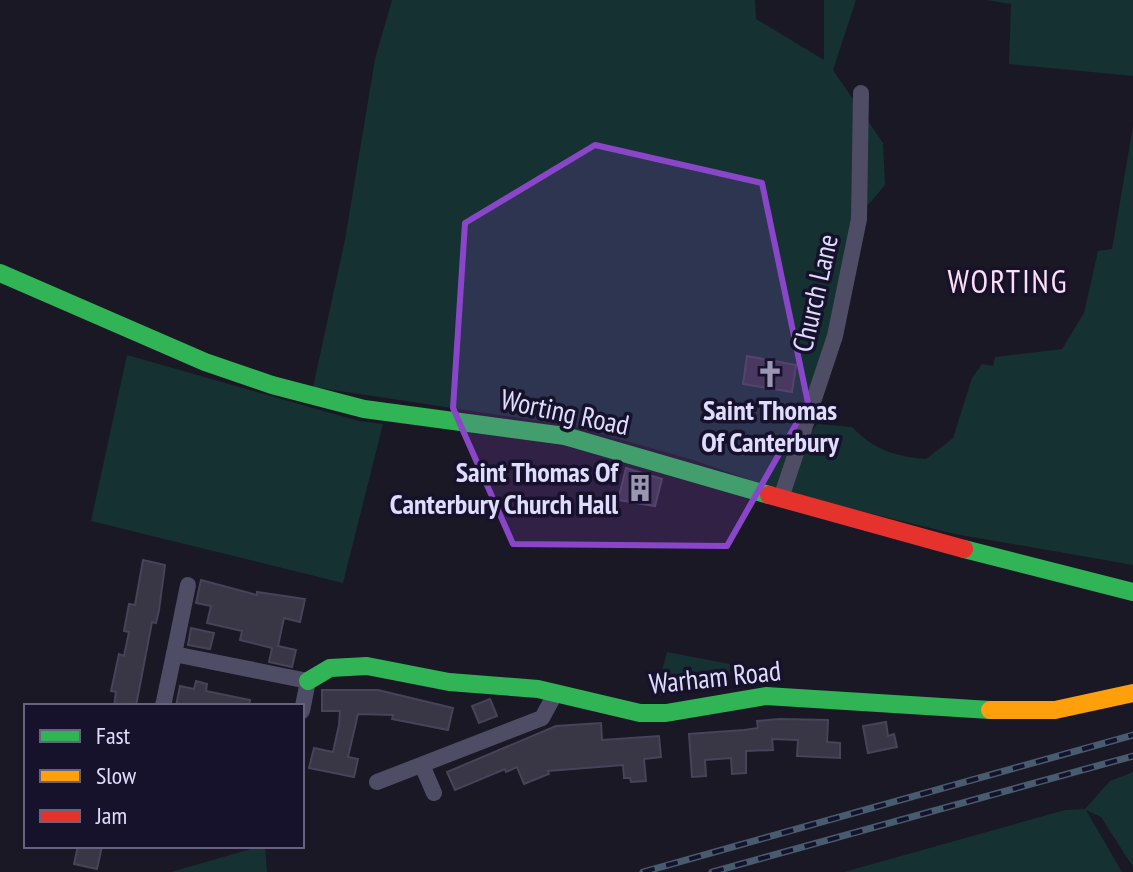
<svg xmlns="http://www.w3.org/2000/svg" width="1133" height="872" viewBox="0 0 1133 872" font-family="'PT Sans Narrow',sans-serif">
<rect width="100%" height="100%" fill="#1a1825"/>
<g fill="#163132">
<path d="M392,0H755L756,19L824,60V0H856L833,70L883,143L885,185L869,204L861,202L804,443L817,424L852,427C874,450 894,456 926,459L953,438L972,378L982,364L993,366L995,357L1062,349L1084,313L1098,251L1112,249L1133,126V565L955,534L791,494L690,459L572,426L313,387L345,240L375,59Z"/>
<path d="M987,0H1133V76L1009,64L1011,4Z"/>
<path d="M127,355L359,421L383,424L343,583L91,521Z"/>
<path d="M667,652L730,664L729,688L660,696L657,689Z"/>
<path d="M1133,772V867L1101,817L1086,810L1122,872H844L1065,810L1085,809L1110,781Z"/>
<path d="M261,846H265L267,872H171Z"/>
</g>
<g fill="#393646" stroke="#474358" stroke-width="2">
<path d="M747,356L796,365L792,392L743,384Z"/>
<path d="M626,468L662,479L655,506L618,500Z"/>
<path d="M143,560L165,565L159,610L156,623L152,622L136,706H114L116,692L111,691L119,654L124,656L129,632L124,631L129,604L135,605Z"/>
<path d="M201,580L257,595V592L305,599L300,622L284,618L278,646L296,650L292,667L269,662L272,648L240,640L242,631L207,623L211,606L196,603Z"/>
<path d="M191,628L214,633L210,649L188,645Z"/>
<path d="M196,681L207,684L206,691L250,700L249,706H176L180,686L194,689Z"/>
<path d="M322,690H378L453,708L448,730L392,719L393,715L358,714L348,757L358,759L354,777L309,768L314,748L333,752L339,725L340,711H322Z"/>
<path d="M490,699L497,716L479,723L472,706Z"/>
<path d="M780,719L828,720L827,742L840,743V758L797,756L798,740L772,739L773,750L746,751V773L732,774L731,758L705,760L706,776L692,777L689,734L744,730L758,728L757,721Z"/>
<path d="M886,722L888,736L894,734L897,747L868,753L863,726Z"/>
<path d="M601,723L602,740L659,736L661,757L644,759L646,781L631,782L630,778H624L623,765L548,771L549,774L524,784L517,767L506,772L505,769L455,790L447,772L556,726Z"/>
<path d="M78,846H102L97,869L74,864Z"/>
</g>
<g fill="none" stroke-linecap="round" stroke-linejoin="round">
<g stroke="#4e4d65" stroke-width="16">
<path d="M781,498L835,336L859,219L861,93"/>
<path d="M174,654L188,585"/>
<path d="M163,706L174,654L308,681L302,711"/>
<path d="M422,765L434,793"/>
<path d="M377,782L542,718L555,694"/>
</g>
<g stroke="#30b455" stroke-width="18">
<path d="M0,273L205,362L272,385L364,409L565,436L769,495"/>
<path d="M964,549L1133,592"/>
<path d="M308,681L330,668L367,666L449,682L538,689L640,713H666L766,696L990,710"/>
</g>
<path stroke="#ff9f0a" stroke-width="18" d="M990,710H1055L1133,693"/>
<path stroke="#e5322d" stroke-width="18" d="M769,495L964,549"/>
<g stroke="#475c6e" stroke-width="7">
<g id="rail">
<path d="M643,872L1133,735"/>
<path d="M712,872L1133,756"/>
</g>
</g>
<use href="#rail" stroke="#16122b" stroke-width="4" stroke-dasharray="12" stroke-linecap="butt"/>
</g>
<path fill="#8a46c8" fill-opacity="0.2" stroke="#8a46c8" stroke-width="6" stroke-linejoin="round" d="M595,145L762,183L808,403L727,546L513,544L453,408L465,223Z"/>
<defs>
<g id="church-bare" transform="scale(2.16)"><path d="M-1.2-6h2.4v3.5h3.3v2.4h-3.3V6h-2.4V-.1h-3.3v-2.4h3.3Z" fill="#9b97b2" stroke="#16122b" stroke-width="2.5" paint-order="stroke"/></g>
<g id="building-bare" transform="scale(2.16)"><path d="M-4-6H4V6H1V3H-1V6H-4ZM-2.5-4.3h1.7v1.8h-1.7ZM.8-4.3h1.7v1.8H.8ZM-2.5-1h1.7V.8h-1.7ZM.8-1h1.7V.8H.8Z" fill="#9b97b2" stroke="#16122b" stroke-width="2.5" paint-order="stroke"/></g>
</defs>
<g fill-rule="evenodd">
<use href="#church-bare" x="770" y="374"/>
<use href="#building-bare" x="640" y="488"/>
</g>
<g text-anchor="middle" stroke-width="7" stroke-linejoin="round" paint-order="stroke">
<g font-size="28" fill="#e0dcfe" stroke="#16122b">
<text transform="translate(815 293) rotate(-77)" y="10">Church Lane</text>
<text transform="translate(565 412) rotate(12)" y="10">Worting Road</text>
<text transform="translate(715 677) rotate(-6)" y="10">Warham Road</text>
</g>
<g font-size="28" font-weight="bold" fill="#e0dcfe" stroke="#16122b">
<text x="770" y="420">Saint Thomas<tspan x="770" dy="32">Of Canterbury</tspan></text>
<text x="618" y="482" text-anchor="end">Saint Thomas Of<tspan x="618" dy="32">Canterbury Church Hall</tspan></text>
</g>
<g font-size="32" letter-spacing="2" fill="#fedef2" stroke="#16122b">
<text x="1008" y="293">WORTING</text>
</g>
</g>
<rect x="24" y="704" width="280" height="144" fill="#16122b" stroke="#67637f" stroke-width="2"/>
<rect x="40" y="730" width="40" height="12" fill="#30b455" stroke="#67637f" stroke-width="2"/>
<text x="96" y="744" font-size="24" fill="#e0dcfe">Fast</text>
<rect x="40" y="770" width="40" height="12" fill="#ff9f0a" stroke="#67637f" stroke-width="2"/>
<text x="96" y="784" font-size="24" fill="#e0dcfe">Slow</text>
<rect x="40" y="810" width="40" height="12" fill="#e5322d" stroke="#67637f" stroke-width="2"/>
<text x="96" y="824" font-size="24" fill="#e0dcfe">Jam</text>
</svg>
